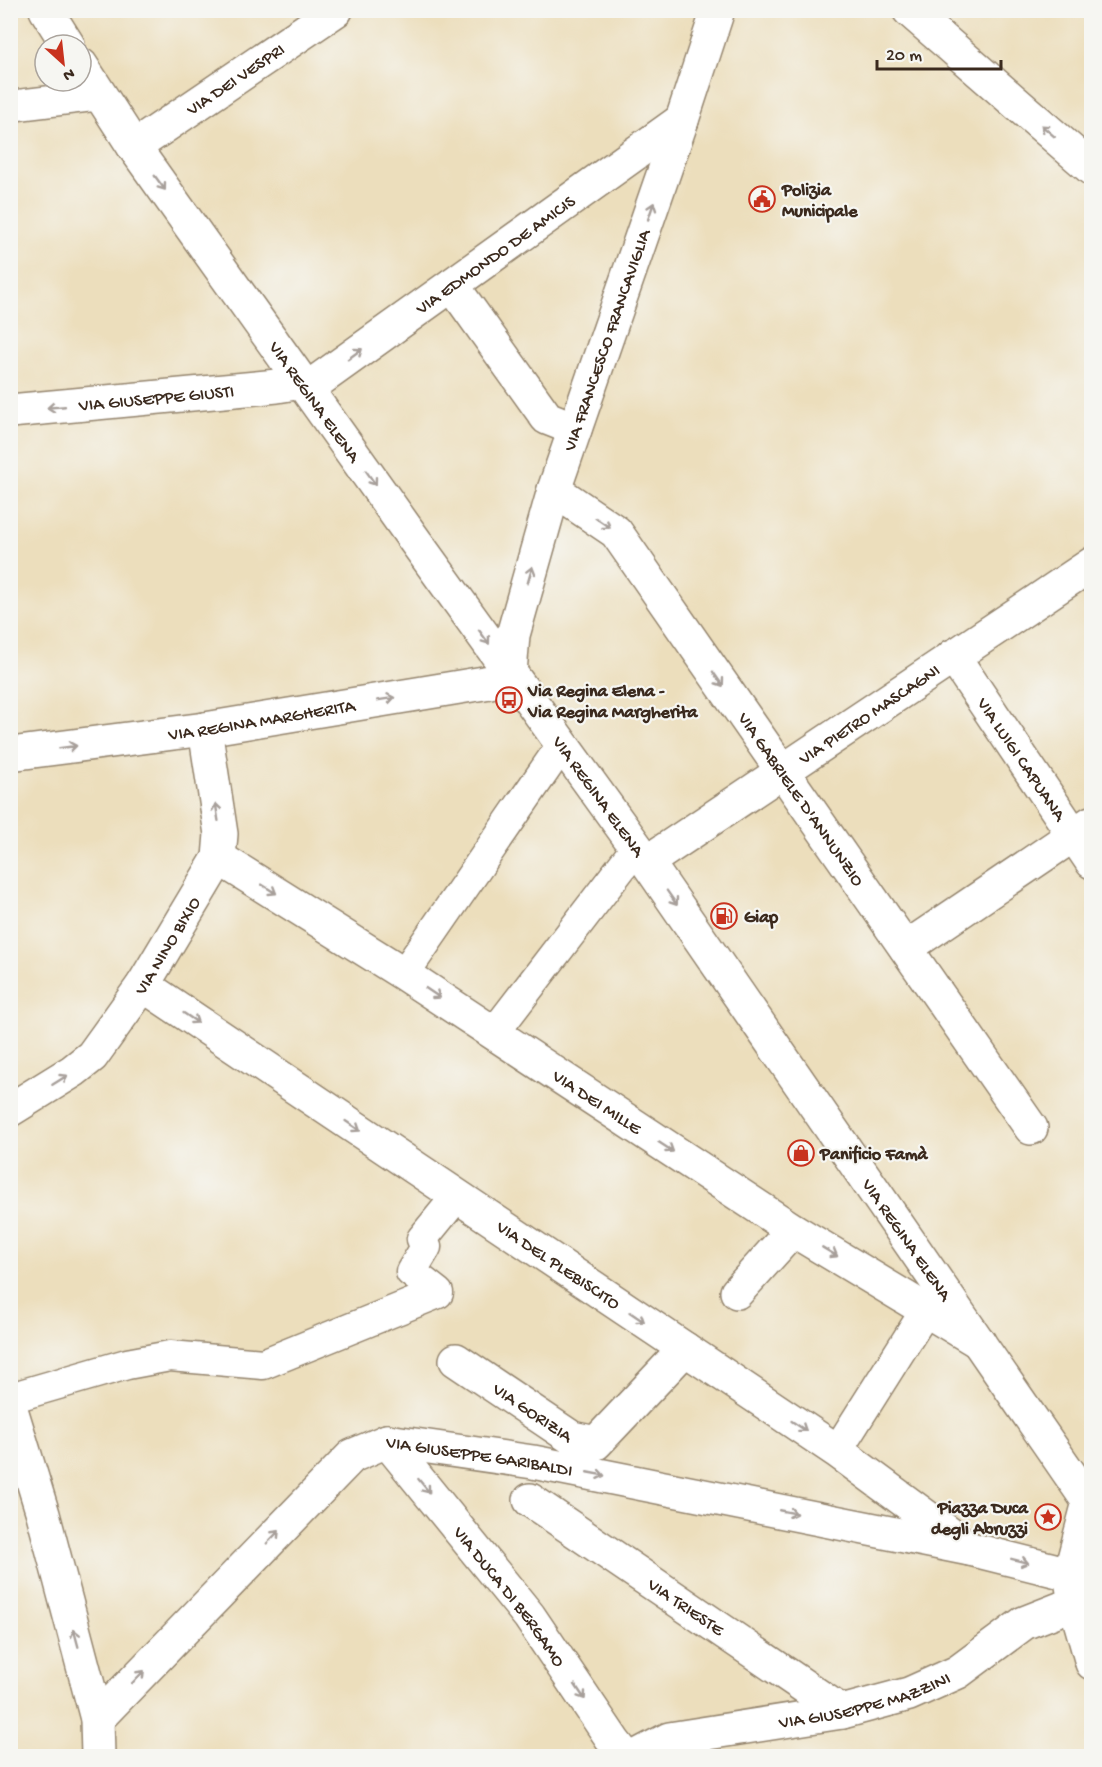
<svg xmlns="http://www.w3.org/2000/svg" width="1102" height="1767" viewBox="0 0 1102 1767" font-family="'Gochi Hand',sans-serif">
<rect width="100%" height="100%" fill="#f6f6f2"/>
<filter id="ink" filterUnits="userSpaceOnUse"><feTurbulence type="fractalNoise" baseFrequency=".0167" numOctaves="2"/><feDisplacementMap in="SourceGraphic" scale="12" xChannelSelector="R" yChannelSelector="G"/><feConvolveMatrix kernelMatrix="1 2 1 2 8 2 1 2 1" color-interpolation-filters="sRGB"/></filter>
<filter id="wash" filterUnits="userSpaceOnUse"><feTurbulence type="fractalNoise" baseFrequency=".008" numOctaves="4" result="noise"/><feDisplacementMap in="SourceGraphic" scale="24" xChannelSelector="R" yChannelSelector="G"/><feGaussianBlur stdDeviation="1.35" result="paint"/><feColorMatrix in="noise" values="0 0 0 0 0 0 0 0 0 0 0 0 0 0 0 0 0 1.4 0 .05"/><feComposite in="paint" operator="in"/></filter>
<g filter="url(#wash)">
<rect width="100%" height="100%" fill="#ecdebc"/>
</g>
<g filter="url(#ink)">
<g fill="none" stroke-linecap="round" stroke-linejoin="round">
<g stroke="#94846d" stroke-width="33">
<g id="pedestrian">
<path d="M10,106L101,95"/>
<path d="M404,974L562,745"/>
<path d="M494,1033L637,847"/>
<path d="M10,1398L127,1364L170,1356L263,1364L438,1293L411,1272L426,1247L422,1239L457,1196"/>
<path d="M837,1451L926,1310"/>
</g>
</g>
<g stroke="#94846d" stroke-width="36">
<g id="minor">
<path d="M909,10L1092,169"/>
<path id="s1" d="M134,147L336,10"/>
<path d="M452,285L547,418L575,429"/>
<path id="s2" d="M308,388L682,120"/>
<path id="s3" d="M10,411L277,386L302,382"/>
<path id="s4" d="M554,490L616,532L1031,1128"/>
<path id="s5" d="M953,656L1092,862"/>
<path id="s6" d="M10,754L205,729L490,682L510,673L513,635L554,490L682,120L718,10"/>
<path id="s7" d="M219,858L404,974L793,1230L979,1342"/>
<path id="s8" d="M647,862L1092,564"/>
<path d="M906,948L1091,823"/>
<path id="s9" d="M143,985L837,1451L970,1549"/>
<path id="s10" d="M10,1110L73,1071L92,1056L143,985L219,858L221,834L205,729"/>
<path d="M737,1292L793,1230"/>
<path id="s11" d="M456,1360L572,1438L596,1443L685,1349"/>
<path id="s12" d="M387,1441L529,1616L614,1742L625,1756"/>
<path id="s13" d="M530,1500L842,1712"/>
<path id="s14" d="M637,1756L669,1739L842,1712L909,1694L958,1672L1024,1623L1075,1603"/>
</g>
</g>
<g stroke="#94846d" stroke-width="36">
<g id="tertiary">
<path d="M46,10L68,45"/>
<path id="s15" d="M81,65L134,147L413,538L647,862L1089,1502L1070,1574L1075,1603L1092,1663"/>
<path d="M10,1406L43,1514L97,1719L98,1756"/>
<path id="s16" d="M97,1719L352,1456L387,1441L533,1462L970,1549L1070,1574"/>
</g>
</g>
<use href="#pedestrian" stroke="#fff" stroke-width="30"/>
<use href="#minor" stroke="#fff" stroke-width="33"/>
<use href="#tertiary" stroke="#fff" stroke-width="33"/>
</g>
<defs><path id="oneway-shaft" d="M-6 0H5M1.5-3L5.5 0L1.5 3" fill="none" stroke-width="1.6" stroke-linecap="round" stroke-linejoin="round" transform="scale(1.5)"/></defs>
<g stroke="#a79f9a">
<use href="#oneway-shaft" transform="translate(1048 131) rotate(-139)"/>
<use href="#oneway-shaft" transform="translate(160 183) rotate(54)"/>
<use href="#oneway-shaft" transform="translate(651 211) rotate(-71)"/>
<use href="#oneway-shaft" transform="translate(355 354) rotate(-36)"/>
<use href="#oneway-shaft" transform="translate(56 407) rotate(175)"/>
<use href="#oneway-shaft" transform="translate(371 478) rotate(55)"/>
<use href="#oneway-shaft" transform="translate(603 523) rotate(34)"/>
<use href="#oneway-shaft" transform="translate(530 575) rotate(-74)"/>
<use href="#oneway-shaft" transform="translate(484 637) rotate(54)"/>
<use href="#oneway-shaft" transform="translate(718 679) rotate(55)"/>
<use href="#oneway-shaft" transform="translate(386 699) rotate(-9)"/>
<use href="#oneway-shaft" transform="translate(68 747) rotate(-8)"/>
<use href="#oneway-shaft" transform="translate(217 812) rotate(-99)"/>
<use href="#oneway-shaft" transform="translate(269 889) rotate(32)"/>
<use href="#oneway-shaft" transform="translate(672 898) rotate(55)"/>
<use href="#oneway-shaft" transform="translate(433 993) rotate(34)"/>
<use href="#oneway-shaft" transform="translate(191 1018) rotate(34)"/>
<use href="#oneway-shaft" transform="translate(60 1080) rotate(-32)"/>
<use href="#oneway-shaft" transform="translate(353 1126) rotate(34)"/>
<use href="#oneway-shaft" transform="translate(666 1147) rotate(33)"/>
<use href="#oneway-shaft" transform="translate(830 1252) rotate(31)"/>
<use href="#oneway-shaft" transform="translate(637 1317) rotate(34)"/>
<use href="#oneway-shaft" transform="translate(799 1426) rotate(34)"/>
<use href="#oneway-shaft" transform="translate(596 1474) rotate(11)"/>
<use href="#oneway-shaft" transform="translate(424 1486) rotate(51)"/>
<use href="#oneway-shaft" transform="translate(788 1512) rotate(11)"/>
<use href="#oneway-shaft" transform="translate(273 1537) rotate(-46)"/>
<use href="#oneway-shaft" transform="translate(1020 1561) rotate(14)"/>
<use href="#oneway-shaft" transform="translate(76 1638) rotate(-105)"/>
<use href="#oneway-shaft" transform="translate(138 1677) rotate(-46)"/>
<use href="#oneway-shaft" transform="translate(580 1692) rotate(56)"/>
</g>
</g>
<defs>
<g id="civic-ring" transform="scale(1.35)"><circle r="9.5" fill="#f6f6f2" stroke="#c8321e" stroke-width="1.5"/><path d="M-.6-6.5H3V-4.5H.6V-3L4-1V1h2V6H-6V1h2V-1L-.6-3ZM-1.2 2.5V6h2.4V2.5Z" fill="#c8321e"/></g>
<g id="bus-ring" transform="scale(1.35)"><circle r="9.5" fill="#f6f6f2" stroke="#c8321e" stroke-width="1.5"/><path d="M-5-6H5V4H4V6H2V4H-2V6H-4V4H-5ZM-3.5-4V0h7V-4ZM-3.5 1.2v1.5H-2V1.2ZM2 1.2v1.5H3.5V1.2Z" fill="#c8321e"/></g>
<g id="fuel-ring" transform="scale(1.35)"><circle r="9.5" fill="#f6f6f2" stroke="#c8321e" stroke-width="1.5"/><path d="M-5.5-6h7V0h2V4h1.3V-2.5L3-4.5l.8-.8L6-3V5H2.5V1h-1V6h-7ZM-4.2-4.7v3.2H.2V-4.7Z" fill="#c8321e"/></g>
<g id="shop-ring" transform="scale(1.35)"><circle r="9.5" fill="#f6f6f2" stroke="#c8321e" stroke-width="1.5"/><path d="M-5-2.5h2.3a2.7 3.5 0 0 1 5.4 0H5L5.5 6h-11ZM-1.5-2.5h3a1.5 2.3 0 0 0-3 0Z" fill="#c8321e"/></g>
<g id="sight-ring" transform="scale(1.35)"><circle r="9.5" fill="#f6f6f2" stroke="#c8321e" stroke-width="1.5"/><path d="M0-6L1.8-2.2L6-1.7L2.9 1.2L3.7 5.4L0 3.3L-3.7 5.4L-2.9 1.2L-6-1.7L-1.8-2.2Z" fill="#c8321e"/></g>
</defs>
<g fill-rule="evenodd">
<use href="#civic-ring" x="762" y="199"/>
<use href="#bus-ring" x="509" y="700"/>
<use href="#fuel-ring" x="724" y="916"/>
<use href="#shop-ring" x="801" y="1153"/>
<use href="#sight-ring" x="1048" y="1517"/>
</g>
<g text-anchor="middle" stroke-width="4.5" stroke-linejoin="round" paint-order="stroke">
<g font-size="18" fill="#3b2a1e" stroke="#f6f6f2">
<text dy="6" stroke="none"><textPath href="#s1" startOffset="122">VIA DEI VESPRI</textPath></text>
<text dy="6" stroke="none"><textPath href="#s2" startOffset="230">VIA EDMONDO DE AMICIS</textPath></text>
<text dy="6" stroke="none"><textPath href="#s6" startOffset="855">VIA FRANCESCO FRANCAVIGLIA</textPath></text>
<text dy="6" stroke="none"><textPath href="#s3" startOffset="147">VIA GIUSEPPE GIUSTI</textPath></text>
<text dy="6" stroke="none"><textPath href="#s15" startOffset="410">VIA REGINA ELENA</textPath></text>
<text dy="6" stroke="none"><textPath href="#s8" startOffset="267">VIA PIETRO MASCAGNI</textPath></text>
<text dy="6" stroke="none"><textPath href="#s6" startOffset="254">VIA REGINA MARGHERITA</textPath></text>
<text dy="6" stroke="none"><textPath href="#s5" startOffset="124">VIA LUIGI CAPUANA</textPath></text>
<text dy="6" stroke="none"><textPath href="#s15" startOffset="896">VIA REGINA ELENA</textPath></text>
<text dy="6" stroke="none"><textPath href="#s4" startOffset="400">VIA GABRIELE D'ANNUNZIO</textPath></text>
<text dy="6" stroke="none"><textPath href="#s10" startOffset="232">VIA NINO BIXIO</textPath></text>
<text dy="6" stroke="none"><textPath href="#s7" startOffset="450">VIA DEI MILLE</textPath></text>
<text dy="6" stroke="none"><textPath href="#s15" startOffset="1436">VIA REGINA ELENA</textPath></text>
<text dy="6" stroke="none"><textPath href="#s9" startOffset="501">VIA DEL PLEBISCITO</textPath></text>
<text dy="6" stroke="none"><textPath href="#s11" startOffset="93">VIA GORIZIA</textPath></text>
<text dy="6" stroke="none"><textPath href="#s16" startOffset="498">VIA GIUSEPPE GARIBALDI</textPath></text>
<text dy="6" stroke="none"><textPath href="#s12" startOffset="198">VIA DUCA DI BERGAMO</textPath></text>
<text dy="6" stroke="none"><textPath href="#s13" startOffset="189">VIA TRIESTE</textPath></text>
<text dy="6" stroke="none"><textPath href="#s14" startOffset="236">VIA GIUSEPPE MAZZINI</textPath></text>
</g>
<g font-size="18" font-weight="bold" fill="#3b2a1e" stroke="#f6f6f2" text-anchor="start">
<text x="782" y="195">Polizia<tspan x="782" dy="21">Municipale</tspan></text>
<text x="528" y="696">Via Regina Elena -<tspan x="528" dy="21">Via Regina Margherita</tspan></text>
<text x="744" y="922">Giap</text>
<text x="820" y="1159">Panificio Famà</text>
<text x="1028" y="1513" text-anchor="end">Piazza Duca<tspan x="1028" dy="21">degli Abruzzi</tspan></text>
</g>
</g>
<rect width="1102" height="1767" fill="none" stroke="#f6f6f2" stroke-width="36"/>
<g transform="translate(63 63) rotate(153)"><circle r="28" fill="#f6f6f2" stroke="#aba49d" stroke-width="1.5"/>
<path d="M0-4.5L10 22L0 15L-10 22Z" fill="#c8321e"/>
<text y="-9" font-size="16" font-weight="bold" text-anchor="middle" fill="#3b2a1e">N</text>
</g>
<path d="M877 60v9h124v-9" fill="none" stroke="#3b2a1e" stroke-width="3"/>
<text x="886" y="60" font-size="18" fill="#3b2a1e" stroke="#f6f6f2" stroke-width="4.5" paint-order="stroke">20 m</text>
</svg>
